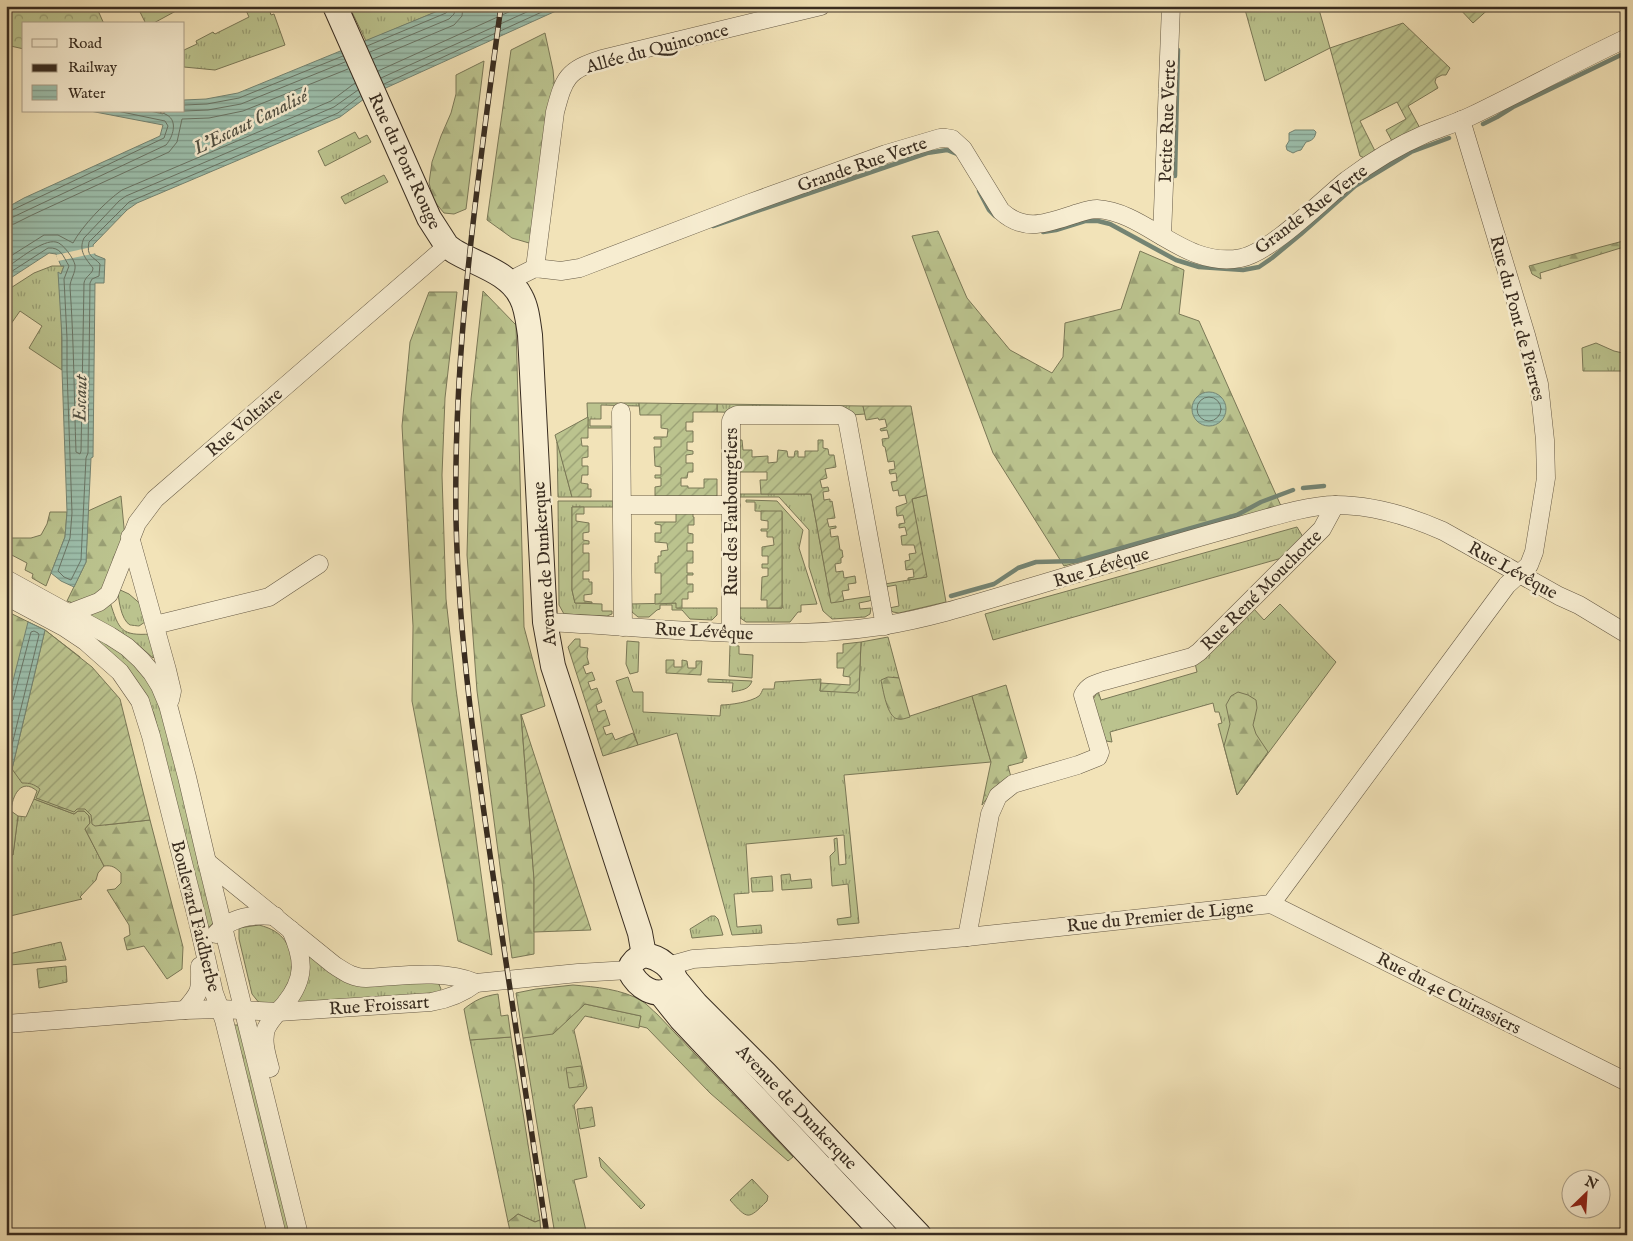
<svg xmlns="http://www.w3.org/2000/svg" width="1633" height="1241" viewBox="0 0 1633 1241" font-family="'IM FELL English',serif">
<defs>
<pattern id="grass-tufts" width="24" height="20" patternUnits="userSpaceOnUse" patternTransform="scale(1.25)"><rect width="24" height="20" fill="#bbc38e"/><path d="M3 7l-1-3M5 7V3M7 7l1-3M15 17l-1-3M17 17v-4M19 17l1-3" fill="none" stroke="#999f74"/></pattern>
<pattern id="forest-firs" width="22" height="20" patternUnits="userSpaceOnUse" patternTransform="scale(1.25)"><rect width="22" height="20" fill="#bbc38e"/><path d="M5 1l3.5 6h-7zM16 11l3.5 6h-7z" fill="#999f74"/></pattern>
<pattern id="park-crowns" width="20" height="18" patternUnits="userSpaceOnUse" patternTransform="scale(1.25)"><rect width="20" height="18" fill="#bbc38e"/><path d="M2 6a3 3 0 1 1 6 0M12 15a3 3 0 1 1 6 0" fill="none" stroke="#999f74"/></pattern>
<pattern id="garden-furrows" width="10" height="10" patternUnits="userSpaceOnUse" patternTransform="scale(1.25)"><rect width="10" height="10" fill="#bbc38e"/><path d="M-1 1l2-2M0 10L10 0M9 11l2-2" fill="none" stroke="#999f74"/></pattern>
<pattern id="water-rules" width="6" height="5" patternUnits="userSpaceOnUse" patternTransform="scale(1.25)"><rect width="6" height="5" fill="#9cbeab"/><path d="M0 2.5h6" fill="none" stroke="#809b8b"/></pattern>
</defs>
<rect width="100%" height="100%" fill="#f2e3b8"/>
<filter id="stains"><feTurbulence type="fractalNoise" baseFrequency=".004" numOctaves="4"/><feColorMatrix values="0 0 0 0 .2 0 0 0 0 .09 0 0 0 0 .02 0 0 0 .5 -.17"/></filter>
<radialGradient id="worn" r=".72"><stop offset=".6" stop-color="#630" stop-opacity="0"/><stop offset="1" stop-color="#630" stop-opacity=".3"/></radialGradient>
<g fill="url(#grass-tufts)" stroke="#7a7857">
<path d="M137,6H185L152,24H146Z"/>
<path d="M244,6H268L271,15L274,14L285,45L215,70L184,67V50L197,44L196,41L213,32L215,34L249,17Z"/>
<path d="M349,6H450L366,41Z"/>
<path d="M1244,6H1318L1330,48L1265,81Z"/>
<path d="M355,132L359,139L367,135L371,142L325,166L318,151Z"/>
<path d="M384,175L388,182L345,204L341,197Z"/>
<path d="M52,266H64L61,274L62,370L29,348L42,326L20,311L6,331V291L34,273Z"/>
<path d="M1596,343L1614,351L1627,354V371H1583L1582,348Z"/>
<path d="M587,403H639V406L601,405V419H590V426H611V428H588Z"/>
<path d="M717,404L863,406L865,414L851,415L717,412Z"/>
<path d="M557,442L559,448L572,497H558Z"/>
<path d="M738,494H811L831,602L872,596L873,599L869,601L859,603L860,609L871,608L870,614L865,617L832,619L823,611L809,567V530L779,497H738Z"/>
<path d="M927,495L946,602L899,613L893,612L889,608L899,606L896,585L885,587V584L926,577L912,499Z"/>
<path d="M746,500L777,501L803,530L799,548L817,604L801,605V612H798L790,622H746L739,617L738,608H782V512L755,511V502H746Z"/>
<path d="M558,501H613V507H572V590L575,603L602,604V611H612V614L607,616L564,614L559,605Z"/>
<path d="M1297,527L1303,537L1282,558L993,640L985,614Z"/>
<path d="M118,589L129,594L144,607L145,622L139,626C138,626 131,625 130,625C121,620 118,598 118,589Z"/>
<path d="M110,602C119,630 121,636 151,634L156,655L153,658L136,643L118,631L89,615Z"/>
<path d="M676,603L677,608H717V615L712,620L690,619L682,610H672V605H660V609L657,610L649,617H638L632,612L630,604Z"/>
<path d="M1280,604L1336,662L1237,795L1218,724L1222,723L1219,712H1215L1213,703L1110,732L1112,742L1106,741L1092,701L1098,691L1101,700L1197,672L1195,663L1254,609L1264,620Z"/>
<path d="M79,625C108,643 141,663 156,695C160,704 162,713 165,721L214,922L208,928L154,714L146,696Z"/>
<path d="M888,637L899,678L893,677L904,718L972,696L991,762L844,775L859,923L838,925L837,919L851,917L848,884L832,886L830,856L835,851L834,839L837,838L839,865L846,864L844,835L746,844L749,893L734,894L737,927L761,925L762,933L732,935L677,733L638,745L616,681L628,677L633,692H643V712L720,716L721,705C730,705 751,702 759,696C761,694 762,691 763,689H774L775,682L821,679L820,691L859,690L861,642Z"/>
<path d="M627,641L639,642L638,672L630,674L626,664Z"/>
<path d="M730,645L739,646V654L753,655L752,678L729,676Z"/>
<path d="M708,679L752,681C749,690 741,690 732,692L733,683L708,682Z"/>
<path d="M34,799L74,814L78,811H84L89,816L90,823L85,829L104,866L98,873L96,880L80,897L82,899L6,917V854L13,855L18,816L26,817Z"/>
<path d="M790,874L791,881L811,879L812,888L782,890L781,875Z"/>
<path d="M772,876L773,891L752,892L751,878Z"/>
<path d="M711,916H715L718,919L723,935L692,938L690,929Z"/>
<path d="M259,925C286,932 288,945 297,968L279,1001L270,1004H260L252,994L239,939V928Z"/>
<path d="M61,942L66,960L10,965L9,954Z"/>
<path d="M303,951L342,978L438,982L441,989L439,993L291,1003Z"/>
<path d="M66,966L67,982L39,988L37,969Z"/>
<path d="M585,1004L641,1016L639,1028L585,1016L574,1030L587,1088L574,1105L587,1177L574,1180L587,1235H555L523,1038L553,1033Z"/>
<path d="M233,1025H239L291,1235H285Z"/>
<path d="M511,1037L540,1220L535,1222L518,1214L508,1222L470,1040Z"/>
<path d="M599,1157L645,1205L641,1209L601,1167Z"/>
<path d="M752,1179L768,1196L767,1201C748,1220 748,1220 730,1200Z"/>
</g>
<g fill="url(#forest-firs)" stroke="#7a7857">
<path d="M545,33L553,70L555,92L535,239L529,243L512,238L487,220L511,50Z"/>
<path d="M484,61L466,209L454,214L444,213L434,201L429,183L432,162L441,136L451,113L456,94V75Z"/>
<path d="M938,231L967,298L1010,350L1052,373L1063,357L1065,323L1121,309L1140,251L1184,270L1179,314L1199,321L1281,506L1064,566L993,453L912,236Z"/>
<path d="M1627,240V246L1540,273L1541,279L1532,274L1529,266Z"/>
<path d="M483,291L516,325L524,627L545,706L521,715L534,879V954L512,958L477,691L467,555L471,399Z"/>
<path d="M429,292H457L445,398L442,475L446,599L456,689L492,955L458,941L412,701L413,626L402,426L410,342Z"/>
<path d="M121,496L125,538L102,597L79,605L67,601L86,562L88,511Z"/>
<path d="M50,512H67L65,537L46,586L32,578L33,574L25,570L27,563L6,552L10,538H31L41,535L47,524Z"/>
<path d="M6,611L45,630L80,657L86,805L105,825L150,820L183,947L182,969L167,979L144,946L127,950L124,938L130,935L129,925L107,890L115,889L121,883V873C115,867 112,865 104,866L85,829L90,823L89,816L84,811H78L74,814L34,799L37,791C21,777 12,796 11,811L18,816L13,855L6,854Z"/>
<path d="M888,677L899,678L910,717C906,718 902,720 898,719C887,718 883,689 881,680Z"/>
<path d="M1006,685L1027,758L1023,759V762L1008,766L1011,777L997,785L982,805L991,762L972,696Z"/>
<path d="M1238,692L1248,695L1256,700L1257,708L1253,725L1256,734L1268,752L1237,795L1224,746L1230,724L1226,705L1231,696Z"/>
<path d="M573,985C596,987 622,989 642,1001C648,1005 652,1010 657,1014L793,1157L788,1161L710,1093L647,1028L639,1026L641,1016L585,1004L553,1034L523,1038L516,993L536,989Z"/>
<path d="M498,994L501,1016L508,1015L511,1037L470,1040L464,1009C475,1000 484,996 498,994Z"/>
<path d="M518,1214L535,1222L540,1220L541,1235H511L508,1222Z"/>
</g>
<g fill="url(#park-crowns)" stroke="#7a7857">
<path d="M6,6H96L104,24H24V49L6,45Z"/>
<path d="M581,1066L584,1086L569,1088L566,1068Z"/>
<path d="M592,1107L595,1126L580,1129L577,1109Z"/>
</g>
<g fill="url(#garden-furrows)" stroke="#7a7857">
<path d="M1457,6H1492L1473,23Z"/>
<path d="M1403,23L1450,68L1446,75H1442L1436,78L1435,82L1438,88L1408,106L1421,130L1393,143L1386,130L1406,119L1397,102L1360,121L1376,153L1367,159L1360,156L1330,48Z"/>
<path d="M639,403L717,404V412H693V422H686V431H693V442H687V450L693,451V454L686,455V463H693V472H688L687,478H681V486H688V488H704V479H717V496H655V487L661,486V478H655V475H661V467L655,466L654,447H661V439H654V437H667L668,429L661,428V415H640Z"/>
<path d="M863,406H911L927,495L912,499L927,577L908,580V578L914,577L913,569L906,570L905,561L910,560L909,554L916,553L914,545H902L901,536L907,535L905,527L899,528V524L905,523L903,515L897,516L896,507L907,503L905,495L899,496L898,490L893,491L891,482L897,481L896,473L890,474L889,470L895,469L894,461L888,462L885,447L883,446L882,439L889,438L887,430L881,431L880,429L887,427L885,419L879,420L878,418L866,420Z"/>
<path d="M588,417V438H581L582,446H588V457L582,458V466H588V475H582L581,483L588,484V489H591V497H572L555,435Z"/>
<path d="M738,440H742L743,450H752V457L768,456V463L777,462L778,450L787,451L788,457H794L795,451H798V457H805V451H818V440H823V448L828,449L829,455H834L836,467L825,469L827,478L820,480L822,488L828,487L829,491L823,492L824,500L830,499V502L832,501L835,518L827,519L829,527L836,526V528L830,529L831,537L838,536L840,550H842L843,557L841,558V563L835,564L836,572L843,571L844,578L855,576L856,583L848,584L849,590L842,591L844,601L831,603L811,494H761L760,480H767V472H738Z"/>
<path d="M572,507H584V514H576V521L589,523V532L583,533V540L589,541V544H583V553H589V571H583V579H589V582H592V594L584,595V601L592,602V603H575L572,590Z"/>
<path d="M676,511H693V517H694V525H688V533L693,534V543H687V551H693V563H687V573H693V575H687V584H693V592H688V599H682V608H676V603L655,604V594H661V573H655V563H658V556H661V551L668,550L667,543L655,542V533H661V525L655,524V522H676Z"/>
<path d="M761,511H782V608H767V600H761L762,577L768,576V568H762V564H768V556H762V547L774,545L773,537H767V531H761V529H768V521L761,520Z"/>
<path d="M45,630L92,667L120,699L150,820L95,826L92,824L91,815L85,809H77L74,812L36,798L40,789C34,784 30,783 22,783L12,769Z"/>
<path d="M575,639H580V647L588,648L587,657L589,664L583,666L586,674L592,672L595,680L588,682L591,690L597,688L602,702L596,705L598,712L605,710L610,725L603,727L606,735L612,733L615,740L633,733L638,745L603,756L568,647Z"/>
<path d="M861,642L859,691L856,693L820,691L821,683L850,685V677L843,676L844,668H837V653H843V644Z"/>
<path d="M666,660H674V667H682V660L687,661L688,668H696V661H702L701,675L666,673Z"/>
<path d="M521,714L591,930L534,932V879Z"/>
</g>
<g fill="url(#water-rules)" stroke="#748473">
<path d="M450,6H567L368,96L340,117L137,203L127,210L93,245L95,255L105,259L104,283H95L93,457L91,458L86,562L74,587L61,581L51,573L65,537L67,512L62,370V338L58,272L61,274L64,266H61L56,254L49,253L6,281V208L24,198L160,136L163,125L90,111H150L163,114L165,111H184V100L206,99L238,93Z"/>
<path d="M1295,130H1314L1316,132C1315,138 1312,141 1306,142L1301,150L1297,151L1293,153L1287,150L1286,146L1289,141V133Z"/>
<circle cx="1209" cy="409" r="17"/>
<path d="M28,622L45,630L12,769L6,783V708Z"/>
</g>
<path fill="#f2e3b8" d="M96,246L97,253L58,261L56,255Z"/>
<g fill="none" stroke-linecap="round" stroke-linejoin="round">
<g stroke="#6a7566" stroke-width="1">
<path d="M367,46L446,13L449,10L450,6"/>
<path d="M370,52L449,19L454,14L456,6"/>
<path d="M373,59L454,25L462,16L463,6"/>
<path d="M378,71L522,6"/>
<path d="M381,78L540,6"/>
<path d="M384,84L555,6"/>
<path d="M184,105L207,104L239,98L343,56"/>
<path d="M184,111L208,110L241,104L345,62"/>
<path d="M6,212L10,211L164,138L168,126L165,121L117,111"/>
<path d="M6,218L13,217L166,145C173,137 178,121 167,115C163,112 156,112 151,111"/>
<path d="M6,225L14,224L32,215L169,152L177,142L182,119L209,118L243,111L348,69"/>
<path d="M6,259L44,235H58L73,243C82,226 106,201 122,190L331,101L355,83"/>
<path d="M6,268C18,260 43,239 56,242C63,243 74,259 75,265C76,273 70,279 70,287C74,342 74,397 76,452L80,454L81,451L84,283C85,276 93,274 93,268C86,259 78,251 84,238L119,201L126,196L334,107L358,90"/>
<path d="M6,275L48,248C61,247 63,256 69,266L64,279L67,338V370L72,513L70,538L58,571L64,577L71,580L81,560L86,458L88,453L90,283L92,279L99,276L100,264C93,256 86,257 89,242L129,202L338,113L360,96"/>
<circle cx="1209" cy="409" r="12"/>
<path d="M6,704L10,703L13,700L31,632L34,631L38,633L39,635L6,769"/>
</g>
<g stroke="#748473" stroke-width="4.5">
<path d="M1483,124L1497,117L1513,107L1627,52"/>
<path d="M1175,176L1178,50"/>
<path d="M979,191L989,210L995,216"/>
<path d="M713,226L927,153L947,150L957,154"/>
<path d="M1043,232L1056,230L1085,221H1098L1110,224L1176,260L1199,267L1243,270L1259,267L1272,258L1301,234L1355,186L1411,152L1449,138"/>
<path d="M1303,488L1324,486"/>
<path d="M951,596L994,584L1018,568L1036,562L1076,561L1237,515L1261,502L1293,490"/>
</g>
<g stroke="#665a46" stroke-width="19">
<g id="minor">
<path d="M1162,236L1171,6"/>
<path d="M535,268L555,112C564,78 567,70 602,59L821,6"/>
<path d="M511,284L519,276L535,268L561,271L580,268L750,203L886,154L940,138H946L952,139L963,149L1001,211C1025,233 1047,223 1075,214C1082,212 1089,209 1097,209C1147,212 1184,269 1241,258C1271,252 1322,200 1347,180C1371,162 1397,146 1425,134C1440,128 1456,123 1471,116C1523,91 1574,63 1627,38"/>
<path d="M621,412L623,627"/>
<path d="M623,505H731"/>
<path d="M130,537L167,670L172,691L170,700"/>
<path d="M6,579L110,636L127,647L141,660L152,673L160,686L168,705L187,777L207,862L299,1235"/>
<path d="M6,596L64,627L85,641L120,672L140,701L151,736L198,922L214,993L224,1020L277,1235"/>
<path d="M70,613L99,602L109,594L137,523L155,499L447,246"/>
<path d="M545,622C657,627 769,643 881,626C925,619 968,606 1011,593C1083,572 1155,549 1228,529C1259,521 1305,505 1336,505C1374,505 1409,516 1443,531L1559,596L1579,605L1627,634"/>
<path d="M155,625L269,597L319,564"/>
<path d="M731,633V421L733,417L737,415H840L847,419L885,626"/>
<path d="M207,862L334,965C345,972 353,978 366,978C402,976 442,969 476,983L578,973L629,970"/>
<path d="M1271,904L1627,1082"/>
<path d="M216,934C230,917 254,914 275,916"/>
<path d="M967,937L990,814L998,796L1013,784L1078,765L1098,757L1100,752L1083,695C1088,686 1094,684 1104,681L1192,657L1199,652L1322,529L1335,505"/>
<path d="M668,966L693,959L803,952L967,937L1271,904L1507,585L1529,565L1534,552L1546,478L1545,440L1539,384L1526,335L1461,120"/>
<path d="M185,1010C202,990 200,991 200,966"/>
<path d="M6,1024L185,1010L220,1009L278,1012L431,1002C448,999 463,993 476,983"/>
<path d="M270,1068C267,1056 262,1042 266,1029C270,1020 278,1012 285,1004C306,978 304,959 291,930"/>
<path d="M1626,1235L1627,1234"/>
</g>
</g>
<g stroke="#382c20" stroke-width="26">
<g id="secondary">
<path d="M335,6L429,218L447,246L454,251C475,264 509,272 521,297C527,308 528,322 530,335L545,622L553,666L640,933L644,955"/>
<path d="M644,955C652,956 658,958 665,964C694,988 650,1011 629,970C632,962 636,958 644,955Z"/>
<path d="M675,979L696,1004L766,1074L919,1235"/>
<path d="M661,994L681,1019L885,1235"/>
</g>
</g>
<use href="#minor" stroke="#f7edd1" stroke-width="18"/>
<use href="#secondary" stroke="#f7edd1" stroke-width="24"/>
<g stroke="#382c20" stroke-width="5.5">
<path id="rail" d="M501,6C478,177 453,347 456,520C459,650 479,780 498,909C515,1017 531,1126 547,1235"/>
</g>
<use href="#rail" stroke="#f7edd1" stroke-width="4" stroke-dasharray="11" stroke-linecap="butt"/>
</g>
<g text-anchor="middle" stroke-width="5" stroke-linejoin="round" paint-order="stroke">
<g font-size="18" fill="#382c20" stroke="#f7edd1">
<text transform="translate(657 48) rotate(-15)" y="6">Allée du Quinconce</text>
<text transform="translate(1167 121) rotate(-88)" y="6">Petite Rue Verte</text>
<text transform="translate(405 161) rotate(65)" y="6">Rue du Pont Rouge</text>
<text transform="translate(862 164) rotate(-19)" y="6">Grande Rue Verte</text>
<text transform="translate(1311 209) rotate(-37)" y="6">Grande Rue Verte</text>
<text transform="translate(1518 318) rotate(75)" y="6">Rue du Pont de Pierres</text>
<text transform="translate(244 422) rotate(-41)" y="6">Rue Voltaire</text>
<text transform="translate(731 512) rotate(-90)" y="6">Rue des Faubourgtiers</text>
<text transform="translate(544 564) rotate(-94)" y="6">Avenue de Dunkerque</text>
<text transform="translate(1101 567) rotate(-17)" y="6">Rue Lévêque</text>
<text transform="translate(1513 570) rotate(29)" y="6">Rue Lévêque</text>
<text transform="translate(1261 590) rotate(-45)" y="6">Rue René Mouchotte</text>
<text transform="translate(704 631) rotate(3)" y="6">Rue Lévêque</text>
<text transform="translate(196 916) rotate(76)" y="6">Boulevard Faidherbe</text>
<text transform="translate(1160 916) rotate(-6)" y="6">Rue du Premier de Ligne</text>
<text transform="translate(1449 993) rotate(27)" y="6">Rue du 4e Cuirassiers</text>
<text transform="translate(379 1005) rotate(-4)" y="6">Rue Froissart</text>
<text transform="translate(797 1107) rotate(46)" y="6">Avenue de Dunkerque</text>
</g>
<g font-size="19" font-style="italic" fill="#515043" stroke="#f7edd1">
<text transform="translate(250 121) rotate(-26)" y="7">L'Escaut Canalisé</text>
<text transform="translate(79 398) rotate(-89)" y="7">Escaut</text>
</g>
</g>
<rect width="1633" height="1241" fill="none" stroke="#f2e3b8" stroke-width="25"/>
<rect x="8" y="8" width="1618" height="1226" fill="none" stroke="#382c20" stroke-width="2.5"/>
<rect x="12" y="12" width="1608" height="1216" fill="none" stroke="#382c20"/>
<rect x="22" y="22" width="162" height="90" fill="#f7edd1" stroke="#aba08a"/>
<rect x="32" y="39" width="25" height="8" fill="#f7edd1" stroke="#aba08a"/>
<text x="68" y="48" font-size="15" fill="#382c20">Road</text>
<rect x="32" y="64" width="25" height="8" fill="#382c20" stroke="#aba08a"/>
<text x="68" y="72" font-size="15" fill="#382c20">Railway</text>
<rect x="32" y="85" width="25" height="15" fill="url(#water-rules)" stroke="#aba08a"/>
<text x="68" y="98" font-size="15" fill="#382c20">Water</text>
<g transform="translate(1586 1194) rotate(25)"><circle r="24" fill="#f7edd1" stroke="#aba08a"/>
<path d="M0-4L9 19L0 12L-9 19Z" fill="#8f2418"/>
<text y="-8" font-size="14" font-weight="bold" text-anchor="middle" fill="#382c20">N</text>
</g>
<rect width="100%" height="100%" filter="url(#stains)"/>
<rect width="100%" height="100%" fill="url(#worn)"/>
</svg>
